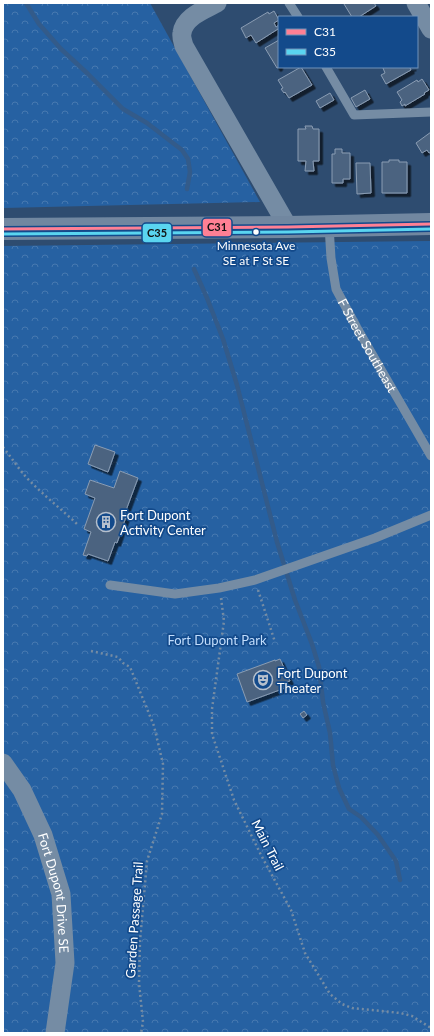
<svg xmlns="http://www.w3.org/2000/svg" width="434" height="1036" viewBox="0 0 434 1036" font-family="Lato,sans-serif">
<defs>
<pattern id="forest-crowns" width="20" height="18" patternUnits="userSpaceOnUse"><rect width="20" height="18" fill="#2661a2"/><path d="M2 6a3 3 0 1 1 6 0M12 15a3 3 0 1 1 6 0" fill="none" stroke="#4779b0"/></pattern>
<filter id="shadow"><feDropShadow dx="3.5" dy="3.5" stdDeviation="0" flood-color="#0009"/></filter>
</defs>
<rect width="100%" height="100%" fill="#2e4c70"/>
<g fill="url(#forest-crowns)">
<path d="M3,3H150L260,202L3,208Z"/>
<path d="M431,241V1033H3V246Z"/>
</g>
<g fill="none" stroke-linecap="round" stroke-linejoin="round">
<g stroke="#335b8a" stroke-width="4.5">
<path d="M26,3L39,24L61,49L88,74L123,109L147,123L182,150L188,159L190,172L187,189"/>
<path d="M194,269L207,298L223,339L237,385L277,542L295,600L312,644L319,667L323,702L330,733L333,765L339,788L349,809L361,817L378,835L396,861L400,880"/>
</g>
</g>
<g fill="#4b6480" stroke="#8a9cb3" filter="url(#shadow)">
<path d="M345,3H374L376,6L359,17H352L344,4Z"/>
<path d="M274,11L279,20L274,23L276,27L279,25V31L278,29L256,43L251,35L246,38L241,28L268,12L269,14Z"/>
<path d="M279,40V67L277,68L265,48Z"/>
<path d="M301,67L312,85L289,98L285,92L284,93L281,89L283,88L278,80Z"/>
<path d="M384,67H413L410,68L411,70L386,84L381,75L385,73L383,68Z"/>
<path d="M422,79L429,90L424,93L425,94L405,106V104L402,106L400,102L402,100L397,92L417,80L418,82Z"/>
<path d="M365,90L370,99L356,107L351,98Z"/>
<path d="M330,93L334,100L320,108L316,101Z"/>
<path d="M305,126H312L313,129H319V161H313L314,171H305L306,161H298V129H306Z"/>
<path d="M431,132V152L429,153L427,150L422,153L416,143Z"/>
<path d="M335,149H342V153H350V179H343V183H332V154H335Z"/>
<path d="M389,160H399V162H407V193H382V162H389Z"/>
<path d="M356,163H370L371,193L357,194Z"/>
<path d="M95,445L115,452L108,472L88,464Z"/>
<path d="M120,471L138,478L125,513L127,514L117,543L115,542L108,561L88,554L87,556L83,555L91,532L84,529L95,498L85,494L90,480L114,488Z"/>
<path d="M280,659L290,681L283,683L285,688L247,702L237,674L275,660V661Z"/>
<path d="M304,711L307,715L303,718L300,714Z"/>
</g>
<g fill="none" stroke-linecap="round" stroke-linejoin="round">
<g stroke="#758ca4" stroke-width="2.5" stroke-dasharray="2 3" stroke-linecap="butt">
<path d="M3,447C11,457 18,468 26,477C42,494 60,508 77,524"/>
<path d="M258,590L275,642"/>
<path d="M221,598L224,621L212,709V734L234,800L261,855L291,910L305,953L330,994L342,1004L352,1008L400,1013L412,1016L431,1028"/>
<path d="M91,651L118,657L123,663L130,667L154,726L163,764L162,814L147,861L140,941L139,983L143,1022L141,1033"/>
</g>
<g stroke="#758ca4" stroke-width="9">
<path d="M289,3L298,17"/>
<path d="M326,67L354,115L431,112"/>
<path id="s1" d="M329,226L331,258L336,289L357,328L431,456"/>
<path d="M110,585L175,594L219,588L255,580L375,538L431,515"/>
</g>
<g stroke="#758ca4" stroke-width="19">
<path d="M217,3C204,10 184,17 182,33C181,37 183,42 184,46L288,227"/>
<path d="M416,3L431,29"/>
<path id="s2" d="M3,763L22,790L43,835L61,894L65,963L55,1033"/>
</g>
<path stroke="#7187a0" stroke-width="22" d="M3,229L288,227L431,224"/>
<g stroke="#134a8b" stroke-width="6">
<path id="bus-1" d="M3,229L288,227L431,224"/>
</g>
<g stroke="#134a8b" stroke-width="6">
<path id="bus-2" d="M3,234L288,232L431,229"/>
</g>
<use href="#bus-1" stroke="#ff8094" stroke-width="3"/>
<use href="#bus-2" stroke="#5ad5f0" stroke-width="3"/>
</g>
<defs>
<g id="building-ring" transform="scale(1)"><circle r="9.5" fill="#134a8b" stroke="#b6c0cd" stroke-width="1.5"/><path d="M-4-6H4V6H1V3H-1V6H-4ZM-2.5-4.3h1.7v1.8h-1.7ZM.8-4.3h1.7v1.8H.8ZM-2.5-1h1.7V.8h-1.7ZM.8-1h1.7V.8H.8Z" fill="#b6c0cd"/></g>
<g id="theatre-ring" transform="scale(1)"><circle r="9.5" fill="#134a8b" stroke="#b6c0cd" stroke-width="1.5"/><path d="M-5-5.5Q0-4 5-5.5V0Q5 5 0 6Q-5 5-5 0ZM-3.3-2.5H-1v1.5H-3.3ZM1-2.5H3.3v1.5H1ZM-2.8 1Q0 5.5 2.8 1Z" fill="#b6c0cd"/></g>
</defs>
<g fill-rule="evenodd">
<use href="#building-ring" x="106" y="522"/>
<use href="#theatre-ring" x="263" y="680"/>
</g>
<circle fill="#fff" stroke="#134a8b" stroke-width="1.5" cx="256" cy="232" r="3.5"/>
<g text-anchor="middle" stroke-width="3.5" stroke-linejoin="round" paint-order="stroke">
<g font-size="12" fill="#fff" stroke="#134a8b">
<text x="256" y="250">Minnesota Ave<tspan x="256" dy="15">SE at F St SE</tspan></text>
</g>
<g font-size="13" fill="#fff" stroke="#134a8b">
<text dy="5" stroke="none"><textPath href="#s1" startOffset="128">F Street Southeast</textPath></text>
<text transform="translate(268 845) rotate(63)" y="5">Main Trail</text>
<text dy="5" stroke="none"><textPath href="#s2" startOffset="142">Fort Dupont Drive SE</textPath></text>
<text transform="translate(134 920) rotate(-86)" y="5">Garden Passage Trail</text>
</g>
<g font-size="13" fill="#fff" stroke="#134a8b" text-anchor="start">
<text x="120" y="520">Fort Dupont<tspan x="120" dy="15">Activity Center</tspan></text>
<text x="277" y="678">Fort Dupont<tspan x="277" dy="15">Theater</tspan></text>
</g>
<g font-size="13" fill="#c2ddfc" stroke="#134a8b">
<text x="217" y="645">Fort Dupont Park</text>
</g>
</g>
<g stroke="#134a8b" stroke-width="1.5">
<rect x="202" y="218" width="30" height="19" rx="4" fill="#ff8094"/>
<rect x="142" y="223" width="30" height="20" rx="4" fill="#5ad5f0"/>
</g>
<g font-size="11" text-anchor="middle" font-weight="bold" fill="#111">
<text x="217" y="231">C31</text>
<text x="157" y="237">C35</text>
</g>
<rect width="434" height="1036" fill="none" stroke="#ffffff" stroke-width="8"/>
<rect x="278" y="16" width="140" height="52" fill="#134a8b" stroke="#7192b9"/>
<rect x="286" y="29" width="20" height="6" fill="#ff8094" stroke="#7192b9"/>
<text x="314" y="36" font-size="12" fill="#ffffff">C31</text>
<rect x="286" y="49" width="20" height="6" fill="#5ad5f0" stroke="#7192b9"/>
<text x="314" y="56" font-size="12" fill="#ffffff">C35</text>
</svg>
